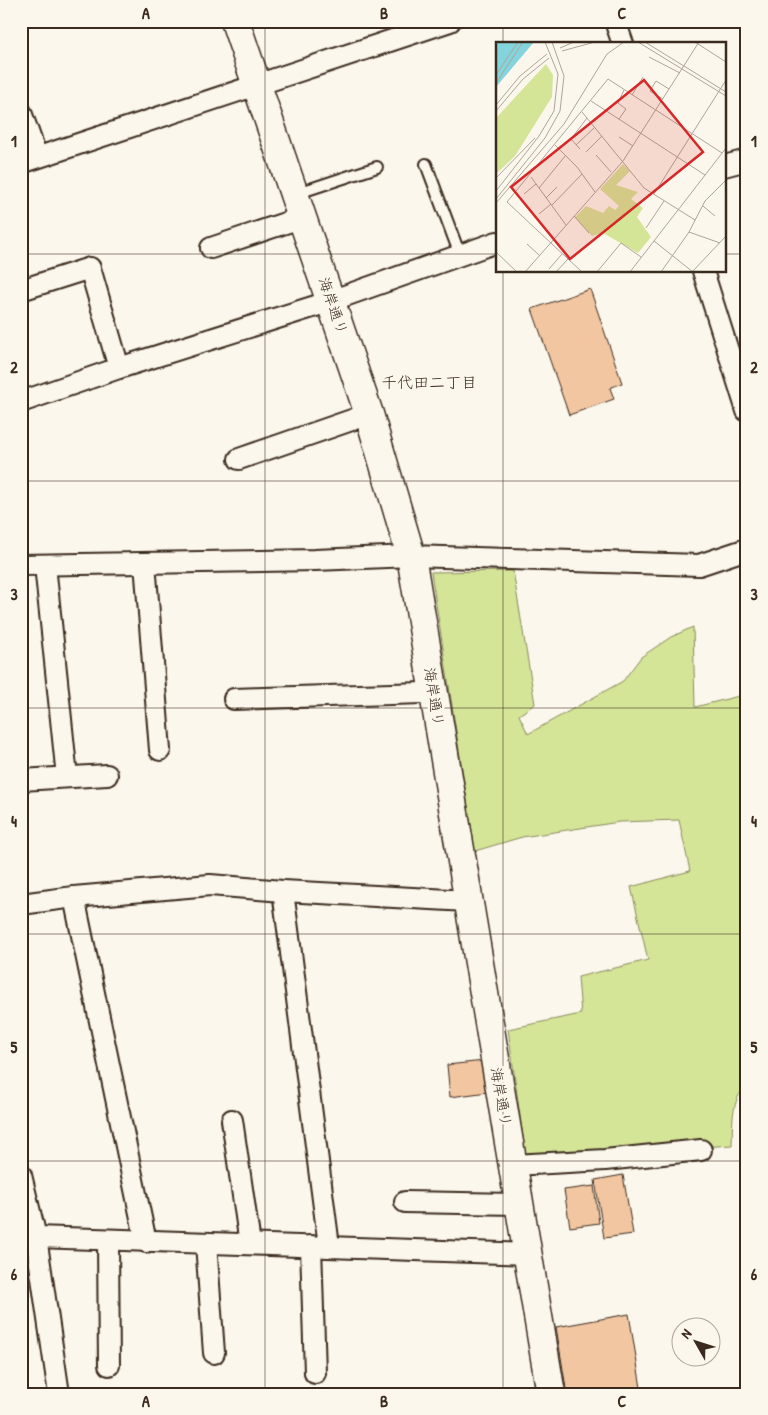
<svg xmlns="http://www.w3.org/2000/svg" width="768" height="1415" viewBox="0 0 768 1415" font-family="'Patrick Hand','Klee One',sans-serif">
<rect width="100%" height="100%" fill="#fbf7ec"/>
<filter id="ink" filterUnits="userSpaceOnUse"><feTurbulence type="fractalNoise" baseFrequency=".02" numOctaves="2"/><feDisplacementMap in="SourceGraphic" scale="10" xChannelSelector="R" yChannelSelector="G"/><feConvolveMatrix kernelMatrix="1 2 1 2 8 2 1 2 1" color-interpolation-filters="sRGB"/></filter>
<g filter="url(#ink)">
<path fill="#d5e598" stroke="#88885b" d="M513,571L535,704L519,715L528,734L623,681L641,657L671,637L693,627L695,707L747,694V1085C730,1101 733,1124 732,1145L526,1159L508,1029L581,1014L578,977L648,960L631,887L690,871L679,820L619,822L522,837L475,851L431,572Z"/>
<g fill="#f2c6a1" stroke="#3b2a1e">
<path d="M590,289L622,383L610,388L614,399L569,415L532,309Z"/>
<path d="M484,1061L488,1092L450,1097L447,1065Z"/>
<path d="M623,1175L633,1234L604,1238L595,1180Z"/>
<path d="M594,1186L599,1223L570,1227L564,1190Z"/>
<path d="M629,1314L642,1394H567L556,1327Z"/>
</g>
<g fill="none" stroke-linecap="round" stroke-linejoin="round">
<g stroke="#3b2a1e" stroke-width="14">
<g id="lane">
<path d="M426,164L460,255"/>
<path d="M295,194L377,167"/>
</g>
</g>
<g stroke="#3b2a1e" stroke-width="24">
<g id="street">
<path d="M615,21L623,44"/>
<path d="M21,112L37,157"/>
<path d="M21,163L450,21"/>
<path d="M724,166L747,160"/>
<path d="M211,248L303,217"/>
<path d="M703,271L747,411"/>
<path d="M21,290L90,268L119,368"/>
<path d="M21,402L119,368L322,304L497,242"/>
<path d="M239,459L369,414"/>
<path d="M145,563L160,750"/>
<path d="M21,565L315,560L411,556L699,565L747,549"/>
<path d="M45,565L67,777"/>
<path d="M234,699L423,693"/>
<path d="M21,780L107,775"/>
<path d="M283,891L329,1246"/>
<path d="M74,897L146,1242"/>
<path d="M21,904L74,897L210,885L283,891L468,901"/>
<path d="M232,1120L250,1244"/>
<path d="M513,1165L605,1160L701,1150"/>
<path d="M21,1175L36,1237L59,1394"/>
<path d="M405,1202L520,1204"/>
<path d="M36,1237L528,1254"/>
<path d="M108,1240L109,1365"/>
<path d="M206,1243L214,1353"/>
<path d="M311,1246L315,1373"/>
</g>
</g>
<g stroke="#3b2a1e" stroke-width="31">
<path id="secondary" d="M235,21L369,414L411,556L551,1394"/>
</g>
<use href="#lane" stroke="#fbf7ec" stroke-width="10"/>
<use href="#street" stroke="#fbf7ec" stroke-width="20"/>
<use href="#secondary" stroke="#fbf7ec" stroke-width="28"/>
</g>
</g>
<path fill="none" stroke="#3b2a1e" stroke-width="1" stroke-opacity="0.55" d="M265,21V1394M503,21V44M21,254H497M724,254H747M503,271V1394M21,481H747M21,708H747M21,934H747M21,1161H747"/>
<g text-anchor="middle" stroke-width="5" stroke-linejoin="round" paint-order="stroke">
<g font-size="15" fill="#3b2a1e" stroke="#fbf7ec">
<text transform="translate(333 306) rotate(71)" y="5">海岸通り</text>
<text transform="translate(434 697) rotate(81)" y="5">海岸通り</text>
<text transform="translate(501 1097) rotate(80)" y="5">海岸通り</text>
</g>
<g font-size="16" fill="#3b2a1e" stroke="#fbf7ec">
<text x="429" y="388">千代田二丁目</text>
</g>
</g>
<g transform="translate(496 42)">
<rect width="230" height="230" fill="#fbf7ec"/>
<path d="M50,22L57,33L56,55L19,114L0,132V76ZM127,122L134,129L120,143L142,150L135,157L147,166L141,175L155,195L142,211L107,191L96,194L79,175L90,164L107,171L113,164L119,168L123,164L104,147Z" fill="#d5e598"/>
<path d="M0,0H38L0,45Z" fill="#83d4dc"/>
<path fill="none" stroke="#aea59a" stroke-width="1" d="M142,0L230,54M149,0L230,50M199,0L230,20M64,6L78,0M66,9L99,0M153,15L184,31M0,33L22,0M0,41L27,0M136,53L147,35M167,57L154,49L160,39L173,47M95,59L209,133M0,63L24,34L51,12M0,69L27,37L53,16M86,70L148,146L199,178M123,77L130,67L122,61L128,48M123,95L137,104M59,103L81,125L99,150M80,103L99,85M84,107L75,97L91,76M90,110L106,94M100,113L115,130M35,135L70,183M0,136L39,96M43,146L70,113M0,149L43,94L58,69L62,32L49,0M28,152L40,142M158,152L230,38M50,156L61,145M0,157L49,96L64,69L68,34L56,0M0,161L68,82L111,12L128,0M56,163L86,132M207,164L219,174M43,172L55,162M78,174L93,191M150,186L168,159M193,190L224,201M158,199L197,230M31,202L43,213M0,210L21,230M53,227L66,212M29,230L127,119L203,0M60,230L72,217M86,230L11,160L112,37L226,111M101,230L125,201L145,215M134,230L230,106M165,230L193,190L209,159L230,138M196,230L230,194"/>
<path fill="#d62828" fill-opacity="0.15" stroke="#d62828" stroke-width="2.5" d="M148,38L207,110L74,217L15,145Z"/>
<rect width="230" height="230" fill="none" stroke="#3b2a1e" stroke-width="2.5"/>
</g>
<rect width="768" height="1415" fill="none" stroke="#fbf7ec" stroke-width="55"/>
<g transform="translate(696 1342) rotate(309)"><circle r="24" fill="#fbf7ec" stroke="#aea59a"/>
<path d="M0-4L9 19L0 12L-9 19Z" fill="#3b2a1e"/>
<text y="-8" font-size="14" font-weight="bold" text-anchor="middle" fill="#3b2a1e">N</text>
</g>
<rect x="28" y="28" width="712" height="1360" fill="none" stroke="#3b2a1e" stroke-width="2"/>
<g font-size="16" text-anchor="middle" font-weight="bold" fill="#3b2a1e">
<text x="146" y="19">A</text>
<text x="384" y="19">B</text>
<text x="622" y="19">C</text>
<text x="14" y="147">1</text>
<text x="754" y="147">1</text>
<text x="14" y="373">2</text>
<text x="754" y="373">2</text>
<text x="14" y="600">3</text>
<text x="754" y="600">3</text>
<text x="14" y="827">4</text>
<text x="754" y="827">4</text>
<text x="14" y="1053">5</text>
<text x="754" y="1053">5</text>
<text x="14" y="1280">6</text>
<text x="754" y="1280">6</text>
<text x="146" y="1407">A</text>
<text x="384" y="1407">B</text>
<text x="622" y="1407">C</text>
</g>
</svg>
